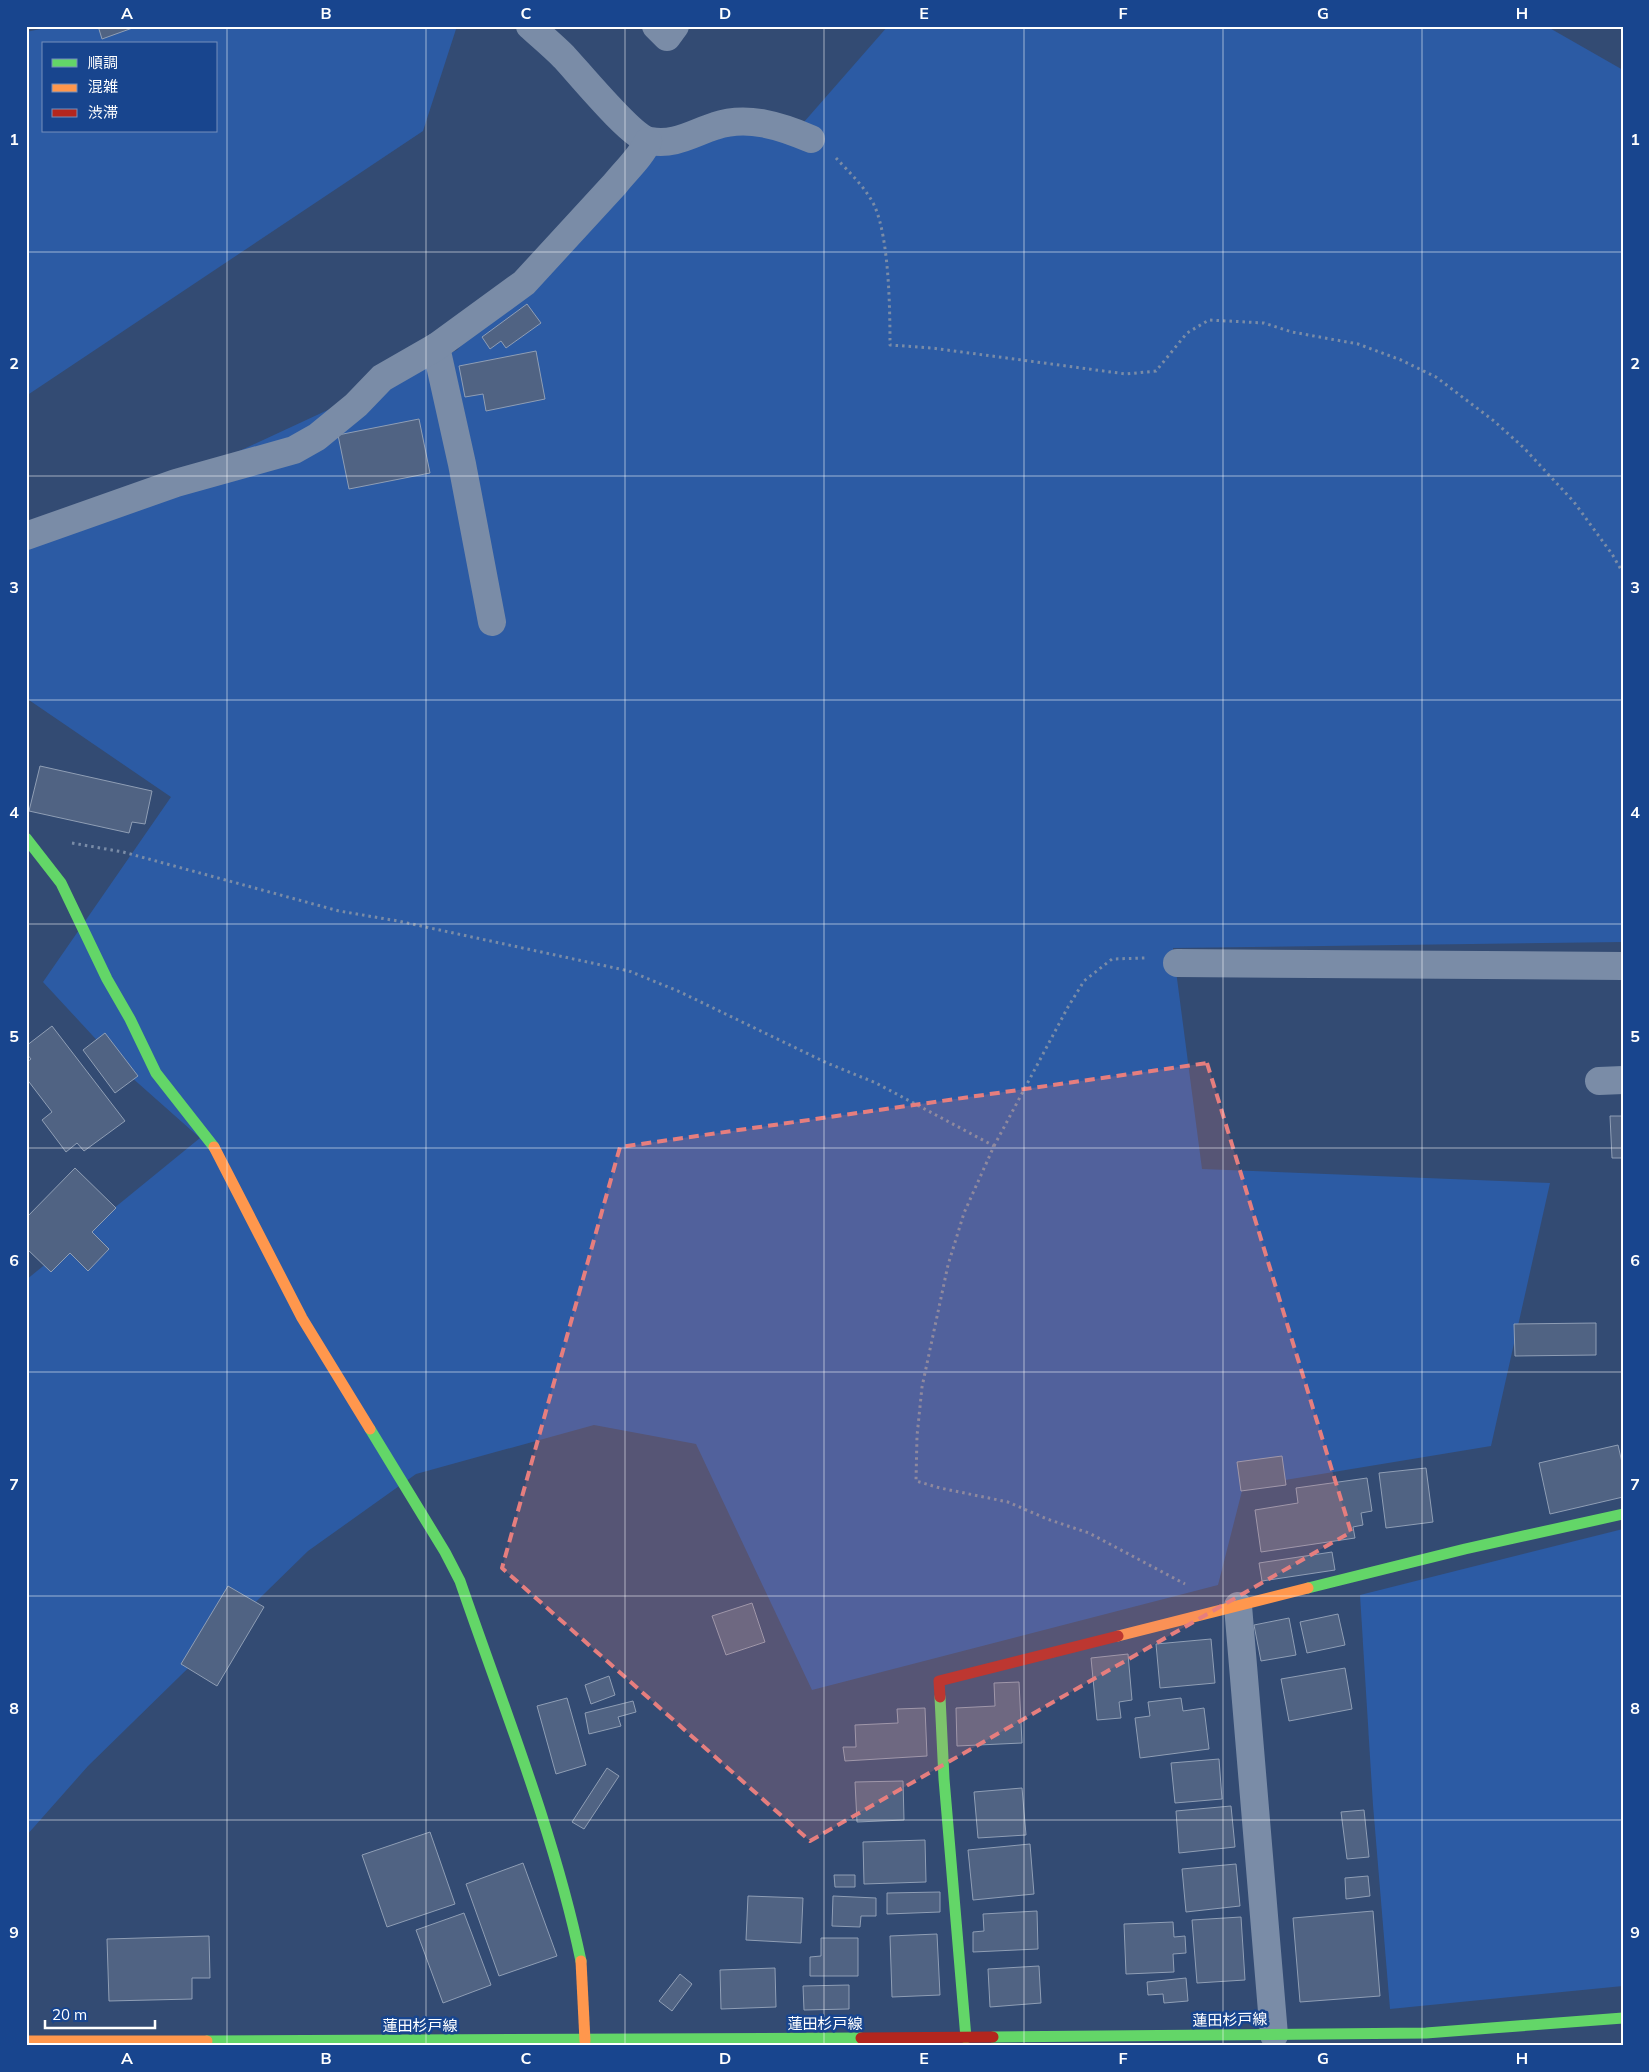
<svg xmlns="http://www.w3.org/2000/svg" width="1649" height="2072" viewBox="0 0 1649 2072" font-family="Mulish,'Noto Sans JP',sans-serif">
<rect width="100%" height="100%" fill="#334b73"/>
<g fill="#2c5ba4" fill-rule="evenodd">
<path d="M55,26H457L423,131L26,396V32ZM44,44H216V131H44Z"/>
<path d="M888,26H1546L1623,70V942L1173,948L1202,1169L1550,1183L1491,1446L1243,1487L1218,1585L812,1690L696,1444L594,1425L416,1474L308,1551L88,1766L26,1836V1280L200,1138L130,1076L43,982L171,797L26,698V550L457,350L656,140L804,122Z"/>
<path d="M1623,1529V1986L1390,2009L1373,1805L1360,1595Z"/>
</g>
<g fill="#506383" stroke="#8f9eb5">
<path d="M98,26H138L102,39Z"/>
<path d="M527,304L541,323L506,348L501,341L490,349L482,337Z"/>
<path d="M536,351L545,399L486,411L483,394L465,397L459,366Z"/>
<path d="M419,419L430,473L349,489L338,435Z"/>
<path d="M40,766L152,791L145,824L132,822L129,833L29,811Z"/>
<path d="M52,1026L125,1121L84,1151L77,1143L66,1152L42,1120L52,1112L26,1078V1063L31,1059L26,1053V1046Z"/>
<path d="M105,1033L138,1076L115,1093L83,1050Z"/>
<path d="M1610,1116H1623V1158H1612Z"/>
<path d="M75,1168L116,1208L92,1232L109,1249L88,1271L70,1253L51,1272L26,1248V1218Z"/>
<path d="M1596,1323V1355L1515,1356L1514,1324Z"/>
<path d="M1618,1445L1623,1467V1497L1550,1514L1539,1463Z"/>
<path d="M1282,1456L1286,1485L1241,1491L1237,1462Z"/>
<path d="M1426,1468L1433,1522L1386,1528L1379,1473Z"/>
<path d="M1367,1478L1372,1511L1361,1513L1363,1525L1353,1527L1355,1538L1261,1552L1255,1510L1298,1503L1296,1488Z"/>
<path d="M1332,1552L1335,1570L1262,1581L1259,1563Z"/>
<path d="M228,1586L264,1607L217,1686L181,1664Z"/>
<path d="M752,1603L765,1642L726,1655L712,1616Z"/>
<path d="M1338,1614L1345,1645L1307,1653L1300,1622Z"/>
<path d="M1289,1618L1296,1655L1261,1661L1254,1625Z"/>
<path d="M1211,1639L1215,1683L1160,1688L1156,1644Z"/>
<path d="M1128,1654L1132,1700L1119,1702L1121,1718L1097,1720L1091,1658Z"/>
<path d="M1345,1668L1352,1709L1289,1721L1281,1679Z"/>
<path d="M609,1676L615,1695L591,1704L585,1685Z"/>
<path d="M1019,1682L1022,1743L957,1746L956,1708L995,1706L994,1683Z"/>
<path d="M567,1698L586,1765L556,1774L537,1706Z"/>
<path d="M1181,1698L1183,1711L1204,1708L1209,1749L1140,1758L1135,1718L1150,1716L1148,1702Z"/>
<path d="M633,1701L636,1712L618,1717L621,1726L589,1734L585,1713Z"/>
<path d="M925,1708L927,1756L845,1761L843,1747H856L855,1725L898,1723L897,1709Z"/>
<path d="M1219,1759L1222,1799L1175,1803L1171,1763Z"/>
<path d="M607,1768L619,1776L584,1829L572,1822Z"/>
<path d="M903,1781L904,1820L857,1822L855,1782Z"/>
<path d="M1022,1788L1026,1835L978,1838L974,1792Z"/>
<path d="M1231,1806L1235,1847L1179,1853L1176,1811Z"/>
<path d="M1364,1810L1369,1857L1347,1859L1341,1812Z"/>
<path d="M430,1832L455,1904L387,1927L362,1855Z"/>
<path d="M925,1840L926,1882L864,1884L863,1842Z"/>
<path d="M1030,1844L1034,1894L973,1900L968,1850Z"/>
<path d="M523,1863L557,1956L499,1976L466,1884Z"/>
<path d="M1236,1864L1240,1906L1186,1912L1182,1869Z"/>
<path d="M834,1875H855V1887H835Z"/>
<path d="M1368,1876L1370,1896L1346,1899L1345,1878Z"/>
<path d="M940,1892V1912L887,1914V1893Z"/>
<path d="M748,1896L803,1898L801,1943L746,1940Z"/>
<path d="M833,1896L876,1898V1916H861L860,1927L832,1926Z"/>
<path d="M1037,1911L1038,1949L973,1952V1932L984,1931L983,1914Z"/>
<path d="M1373,1911L1380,1996L1300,2002L1293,1918Z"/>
<path d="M464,1913L491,1985L443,2003L416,1930Z"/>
<path d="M1241,1917L1245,1980L1197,1983L1192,1920Z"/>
<path d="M1173,1922L1174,1937L1185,1936L1186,1953L1173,1954L1174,1972L1126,1974L1124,1924Z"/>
<path d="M937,1934L940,1995L892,1997L890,1936Z"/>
<path d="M209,1936L210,1978H192V1999L109,2001L107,1939Z"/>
<path d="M821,1938H858V1976H810V1957L821,1956Z"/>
<path d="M1039,1966L1041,2003L990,2007L988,1969Z"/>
<path d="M775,1968L776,2007L721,2009L720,1970Z"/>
<path d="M680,1974L692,1984L672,2011L659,2001Z"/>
<path d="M1186,1978L1188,2001L1164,2003L1163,1994L1148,1995L1147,1982Z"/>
<path d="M849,1985V2009L804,2010L803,1986Z"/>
</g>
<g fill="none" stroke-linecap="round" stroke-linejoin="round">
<g stroke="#7a8ca7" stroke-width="3" stroke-dasharray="2.5 4" stroke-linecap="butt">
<path d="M836,158C849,172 867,189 875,207C889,240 890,308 890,345L932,348L1126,374L1156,371L1187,333L1209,320L1264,323L1292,332L1358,344L1401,360L1436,377L1494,421L1524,448L1574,502L1612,554L1623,573"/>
<path d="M72,843L123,852L339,911L398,921L629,971L678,991L827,1063L876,1083L994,1146L964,1213L948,1265L922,1387L917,1436L916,1481L940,1488L1008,1502L1047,1519L1089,1533L1185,1584"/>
<path d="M994,1146L1068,1007L1084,981L1112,959L1146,958"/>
</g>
<g stroke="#7a8ca7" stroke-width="28">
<path d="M530,26C541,36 553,46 564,57C579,73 632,138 650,141C674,146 693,133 715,126C747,115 781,126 811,139"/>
<path d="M656,26L667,37L675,26"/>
<path d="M436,347L462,464L492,622"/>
<path d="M26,536L176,483L294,450L317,437L356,405L382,378L436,347L524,283L615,184C626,170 641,157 648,141"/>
<path d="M1177,963L1623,966"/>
<path d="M1599,1081L1623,1080"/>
<path d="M1238,1606L1274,2035"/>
</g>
<g stroke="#63d668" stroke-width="11">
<path d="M26,838L61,883L107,979L130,1019L156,1073L214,1147"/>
<path d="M370,1429L445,1552L460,1581C503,1706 554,1832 581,1961"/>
<path d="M1308,1588L1465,1549L1623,1514"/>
<path d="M940,1697L944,1779L966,2038"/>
<path d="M993,2037L1426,2033L1623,2018"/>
<path d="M207,2041L861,2038"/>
</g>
<g stroke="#ff974d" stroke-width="11">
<path d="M214,1147L302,1318L370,1429"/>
<path d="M1118,1636L1308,1588"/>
<path d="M581,1961L585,2041"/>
<path d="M26,2041H207"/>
</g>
<g stroke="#b3261e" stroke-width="11">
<path d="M940,1697L939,1681L1118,1636"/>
<path d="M861,2038L993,2037"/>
</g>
</g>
<path fill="#e67e7e" fill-opacity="0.2" stroke="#e67e7e" stroke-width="4" stroke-dasharray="10 6" stroke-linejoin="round" d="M1207,1063L1351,1532L810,1841L502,1568L620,1147Z"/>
<path fill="none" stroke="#fff" stroke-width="1" stroke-opacity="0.55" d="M227,26V2046M426,26V2046M625,26V2046M824,26V2046M1024,26V2046M1223,26V2046M1422,26V2046M26,252H1623M26,476H1623M26,700H1623M26,924H1623M26,1148H1623M26,1372H1623M26,1596H1623M26,1820H1623"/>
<g text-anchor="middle" stroke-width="5" stroke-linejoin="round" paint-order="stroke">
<g font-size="15" fill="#fff" stroke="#18458e">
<text transform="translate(1230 2020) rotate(-1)" y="5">蓮田杉戸線</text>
<text x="825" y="2029">蓮田杉戸線</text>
<text x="420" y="2031">蓮田杉戸線</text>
</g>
</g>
<rect width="1649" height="2072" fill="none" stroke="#18458e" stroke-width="55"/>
<rect x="42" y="42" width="175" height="90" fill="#18458e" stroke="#748fbb"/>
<rect x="52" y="59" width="25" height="8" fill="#63d668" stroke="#748fbb"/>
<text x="88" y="68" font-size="15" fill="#ffffff">順調</text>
<rect x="52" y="84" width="25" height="8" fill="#ff974d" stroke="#748fbb"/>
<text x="88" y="92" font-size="15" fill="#ffffff">混雑</text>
<rect x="52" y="109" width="25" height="8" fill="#b3261e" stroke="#748fbb"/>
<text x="88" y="118" font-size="15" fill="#ffffff">渋滞</text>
<path d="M45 2020v8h110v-8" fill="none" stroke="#ffffff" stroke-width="2.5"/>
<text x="52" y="2020" font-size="15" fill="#ffffff" stroke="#18458e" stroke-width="4" paint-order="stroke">20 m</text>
<rect x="28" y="28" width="1594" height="2016" fill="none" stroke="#fff" stroke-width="2"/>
<g font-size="16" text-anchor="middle" font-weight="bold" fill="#fff">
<text x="127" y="19">A</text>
<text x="326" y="19">B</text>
<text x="526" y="19">C</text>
<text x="725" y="19">D</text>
<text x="924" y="19">E</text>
<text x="1123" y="19">F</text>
<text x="1323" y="19">G</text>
<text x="1522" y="19">H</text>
<text x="14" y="145">1</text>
<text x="1635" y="145">1</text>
<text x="14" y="369">2</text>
<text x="1635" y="369">2</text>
<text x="14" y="593">3</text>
<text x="1635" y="593">3</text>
<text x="14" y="818">4</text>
<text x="1635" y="818">4</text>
<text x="14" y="1042">5</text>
<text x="1635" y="1042">5</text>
<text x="14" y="1266">6</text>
<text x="1635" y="1266">6</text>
<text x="14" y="1490">7</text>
<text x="1635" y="1490">7</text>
<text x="14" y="1714">8</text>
<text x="1635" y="1714">8</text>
<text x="14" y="1938">9</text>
<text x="1635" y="1938">9</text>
<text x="127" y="2064">A</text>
<text x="326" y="2064">B</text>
<text x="526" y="2064">C</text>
<text x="725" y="2064">D</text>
<text x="924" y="2064">E</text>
<text x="1123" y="2064">F</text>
<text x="1323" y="2064">G</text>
<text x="1522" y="2064">H</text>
</g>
</svg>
